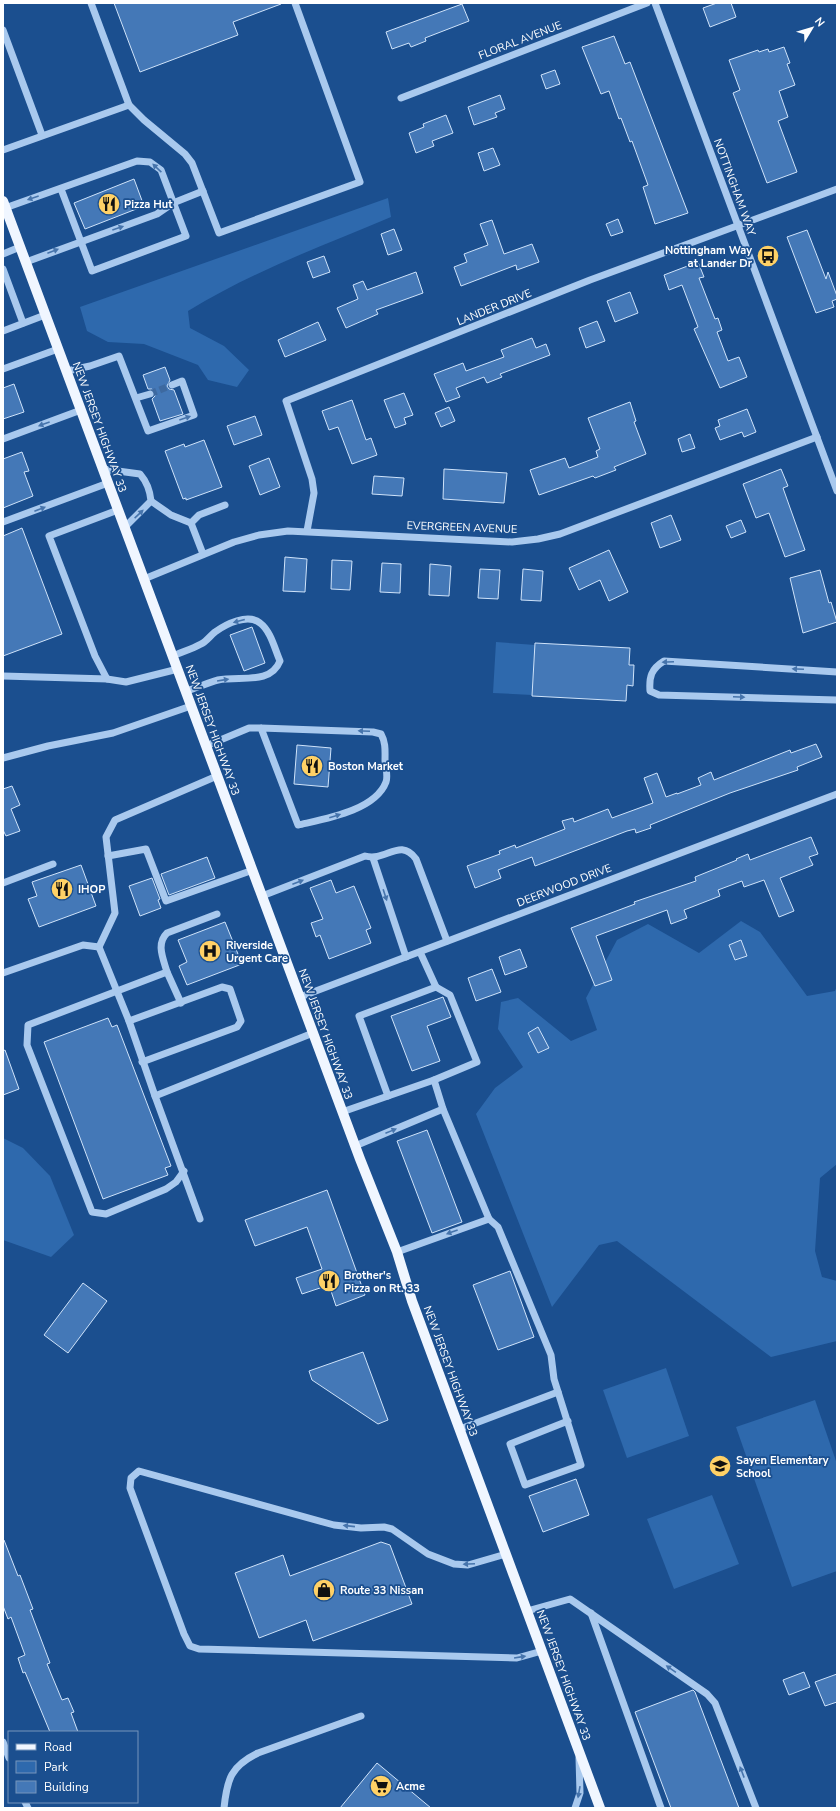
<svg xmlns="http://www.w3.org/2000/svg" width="840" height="1811" viewBox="0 0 840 1811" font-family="'Nunito Sans',sans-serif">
<rect width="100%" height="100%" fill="#1b4f8f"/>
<g fill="#2e69ad">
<path d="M388,198L391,217C320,247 253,271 188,311L190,328L224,346L249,370L237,387L208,380L198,365L144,344L108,342L87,331L80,307Z"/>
<path d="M496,642L535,645L532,695L493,693Z"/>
<path d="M741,921L760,932L807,996L835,991L837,986V1164L820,1178L815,1251L822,1277L837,1281V1341L771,1357L617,1241L599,1245L552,1307L476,1114L495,1088L523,1067L498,1029L501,1002L518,998L571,1041L597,1030L586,998L617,940L648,924L699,953Z"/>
<path d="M3,1138L23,1148L50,1176L74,1235L51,1257L3,1240Z"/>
<path d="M666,1368L689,1436L627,1458L603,1390Z"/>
<path d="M815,1400L837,1464V1571L792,1587L736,1427Z"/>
<path d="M712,1495L739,1564L674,1589L647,1519Z"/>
</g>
<g fill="#4478b7" stroke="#cfe3fa">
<path d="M114,3H281V4L233,22L238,35L140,72Z"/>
<path d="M717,3H731L736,17L710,27L703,8Z"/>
<path d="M462,4L469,21L425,38L426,41L411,47L409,43L392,49L386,32Z"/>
<path d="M614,36L625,64L630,62L688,213L655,224L643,187L648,185L632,141L630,142L621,118L619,119L609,91L601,94L582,47Z"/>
<path d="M784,47L790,63L787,64L795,85L779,91L788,117L778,121L797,172L767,183L733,93L740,90L729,60L758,50L759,52L768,49L769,52Z"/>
<path d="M555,70L560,84L546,89L541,75Z"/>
<path d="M500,95L505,109L495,113L497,117L474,125L468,107Z"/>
<path d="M446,115L453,133L432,141L434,146L416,153L409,133L424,127L423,124Z"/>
<path d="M493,148L500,165L484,171L478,153Z"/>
<path d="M134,179L144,206L85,229L74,203Z"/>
<path d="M618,219L623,232L611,236L606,224Z"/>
<path d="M492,220L504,254L532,244L539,262L517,270L516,265L461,286L454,267L467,262L464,254L488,245L480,224Z"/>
<path d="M394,229L402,250L388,255L381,234Z"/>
<path d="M807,230L826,279L828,272L837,296V299L832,301L834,307L816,313L787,237Z"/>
<path d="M324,256L330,272L313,278L307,262Z"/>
<path d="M698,262L704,277L699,278L715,319L718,318L722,330L717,332L728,361L739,357L747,377L720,388L694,329L698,327L682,285L669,290L664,275Z"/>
<path d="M416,272L423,293L376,310L378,314L346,328L337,308L358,299L353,285L363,281L367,290Z"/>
<path d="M630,292L638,313L615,322L607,301Z"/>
<path d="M597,321L605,341L586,348L579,328Z"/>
<path d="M318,322L326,340L285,357L278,340Z"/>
<path d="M532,338L536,348L546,344L550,355L500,374L502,377L487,383L484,377L456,388L460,397L446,402L434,374L463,363L466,371L504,357L501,350Z"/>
<path d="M165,367L170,380L167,386L169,389L174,390L183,414L160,421L152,399L155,396V392L152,389H148L143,375Z"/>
<path d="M14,384L24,412L3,419V388Z"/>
<path d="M404,393L413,415L404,418L406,424L395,428L384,400Z"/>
<path d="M352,400L366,440L371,438L377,455L352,464L338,427L329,430L322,411Z"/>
<path d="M630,402L636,421L634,422L646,454L614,467L616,470L595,478L593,476L539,495L530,470L565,458L569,468L598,457L596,451L600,449L588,418Z"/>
<path d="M449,407L455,421L441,427L435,413Z"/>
<path d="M747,409L756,432L744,437L742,432L720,440L715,428L720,426L718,420Z"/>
<path d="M255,416L262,435L234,445L227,426Z"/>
<path d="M690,434L695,448L682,452L678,439Z"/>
<path d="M204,440L222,487L186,500V498L183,499L165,451L184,444L185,447Z"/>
<path d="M22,452L29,471L24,472L33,496L3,508V459Z"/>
<path d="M269,458L280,487L260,495L249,466Z"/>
<path d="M444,469L507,473L504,503L443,499Z"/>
<path d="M781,469L788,486L783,488L805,550L785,557L769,513L756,518L743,484Z"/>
<path d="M374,476L404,478L402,496L372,494Z"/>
<path d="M671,515L681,540L660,548L651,523Z"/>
<path d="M741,520L746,532L731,538L726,526Z"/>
<path d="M22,528L62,634L3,656V536Z"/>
<path d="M609,550L628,592L609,601L600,580L579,590L569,568Z"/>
<path d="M285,557L307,559L305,592L283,591Z"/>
<path d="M332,560L352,561L350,590L331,589Z"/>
<path d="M382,563L401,564L400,593L380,592Z"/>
<path d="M430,564L451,566L449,596L429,595Z"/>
<path d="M480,569L500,570L498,599L478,598Z"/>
<path d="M523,569L543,571L541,601L521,600Z"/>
<path d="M820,570L829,603L831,602L837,622L803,633L790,578Z"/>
<path d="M252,627L265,663L244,671L230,635Z"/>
<path d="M535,643L630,648L629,665H634L633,686L627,685L626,701L532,696Z"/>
<path d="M816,744L822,757L797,767L798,770L730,793L650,825L651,828L636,833L635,829L627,831L535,866L532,857L498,870L501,878L475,888L467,866L500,854L499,851L515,845L516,848L565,829L562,821L573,818L574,822L608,809L612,818L653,803L644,778L657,773L666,797L677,793V794L701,785L698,778L711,772L714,780L790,750L791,753Z"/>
<path d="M297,745L331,748L328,787L294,784Z"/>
<path d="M12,786L20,805L11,809L20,831L6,836L3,830V789Z"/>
<path d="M811,837L818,854L809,857L813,865L780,878L794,911L779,917L764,880L744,887L742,881L718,890L720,896L684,910L687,918L671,924L667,910L596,936L612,980L595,986L571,928L635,904L634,902L696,881L695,877L737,860L736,859L748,854L750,860Z"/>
<path d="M207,857L215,878L169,895L161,874Z"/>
<path d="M81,865L96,906L39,927L28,899L37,896L32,882Z"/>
<path d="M152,878L160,899L158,900L161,908L140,916L129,886Z"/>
<path d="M331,880L336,893L354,886L371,928L366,930L371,943L329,959L320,935L316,937L311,923L323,919L310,888Z"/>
<path d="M225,922L242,964L187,985L179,966L187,962L178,940Z"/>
<path d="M741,940L747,956L735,960L729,945Z"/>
<path d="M520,949L527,967L505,975L499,957Z"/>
<path d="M492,969L501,992L476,1001L468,978Z"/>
<path d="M443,997L451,1017L427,1026L440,1061L412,1071L391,1016Z"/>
<path d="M108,1018L112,1027L117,1025L171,1166L165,1168L168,1175L103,1199L44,1042Z"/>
<path d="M538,1027L549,1048L538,1053L528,1033Z"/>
<path d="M5,1050L19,1089L3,1095V1051Z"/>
<path d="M427,1130L462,1222L432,1233L397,1141Z"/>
<path d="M327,1190L365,1295L336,1306L329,1285L302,1294L296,1278L322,1269L307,1227L255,1246L245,1220Z"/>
<path d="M510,1271L534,1337L498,1350L473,1285Z"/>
<path d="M83,1283L107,1301L68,1353L44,1335Z"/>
<path d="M363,1352L388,1420L378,1424L312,1380L309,1371Z"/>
<path d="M576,1479L589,1515L543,1532L529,1496Z"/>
<path d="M3,1540H4L18,1576L20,1575L33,1609L30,1610L50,1663L47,1664L62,1700L68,1698L74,1712L71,1713L78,1732H50L25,1672L23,1673L18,1658L25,1655L11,1617L8,1619L3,1606Z"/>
<path d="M381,1542L390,1545L412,1604L313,1641L306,1620L259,1638L235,1573L283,1555L290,1576Z"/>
<path d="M804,1672L810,1687L789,1695L783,1680Z"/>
<path d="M837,1674V1702L825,1706L815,1682Z"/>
<path d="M693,1690L695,1692L739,1808H671L635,1712Z"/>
<path d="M377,1763L431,1808H340Z"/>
</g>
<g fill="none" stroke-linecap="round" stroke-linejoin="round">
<path stroke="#3d69a0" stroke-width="7" stroke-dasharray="7 3.5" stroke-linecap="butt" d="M150,394L172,385"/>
<g stroke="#a9c9ee" stroke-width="7">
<path d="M91,3L129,105L144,120L185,154L192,163L219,233L360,182L295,3"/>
<path d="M655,3L837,491"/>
<path d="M3,30L42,135"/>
<path d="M401,98L647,3"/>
<path d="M3,150L129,105"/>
<path d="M5,208L137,161L150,162L161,170L186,236L92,271L61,189"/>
<path d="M3,254L20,247"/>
<path d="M26,262L157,214L173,203L203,191"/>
<path d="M3,269L23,323"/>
<path d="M3,331L45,315"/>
<path d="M3,369L58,349"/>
<path d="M67,371L90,366L119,356L148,431L194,415L182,381L172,385"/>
<path d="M136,398L150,394"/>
<path d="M3,439L81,410"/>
<path d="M103,469L140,474C147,482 150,490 151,501L125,527"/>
<path d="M151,501L171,515L191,523"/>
<path d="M118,510L49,536L95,656L107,679L126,682L178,669"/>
<path d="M3,522L108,483"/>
<path d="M307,531L314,493L312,479L286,401L590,280L837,189"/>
<path d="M203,554L191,523L199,515L225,505"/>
<path d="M144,579L234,542L259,535L288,531L512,542L538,539L560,534L817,437"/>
<path d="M173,656C182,652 192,649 201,644C206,642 210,636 215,632C226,624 248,613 260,623C271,631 275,650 280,661C270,686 238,675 218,680C207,683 197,688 186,691"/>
<path d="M837,672L664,661C651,669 649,677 650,691L659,695L837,700"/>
<path d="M3,676L108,679"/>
<path d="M206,746L249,728H261L373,732L381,734C386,743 385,751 385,761C386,767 388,777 386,782C375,811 324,819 298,825L261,728"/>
<path d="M3,758L48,746L113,733L191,706"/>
<path d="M217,776L115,820L106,837L115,913L99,947L129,1021L155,1096L313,1033"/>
<path d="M108,856L146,849L166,901L253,870"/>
<path d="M373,858L406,957"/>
<path d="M3,883L53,864"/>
<path d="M262,896L365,856C386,862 400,837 416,859L447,941"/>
<path d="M167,972L181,1003"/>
<path d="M3,973L83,945L99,947"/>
<path d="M300,997L837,794"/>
<path d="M129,1021L222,987L230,989L241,1021L237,1027L142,1062"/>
<path d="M434,1080L477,1062L450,995L436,987"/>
<path d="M155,1096L200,1219"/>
<path d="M388,1096L359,1016L436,987L420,952"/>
<path d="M342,1112L434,1080L443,1109L489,1219L498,1227L551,1355L554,1379L581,1465L525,1485L510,1444L568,1421"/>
<path d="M355,1146L443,1109"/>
<path d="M184,1171L176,1182L166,1189L106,1214L92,1212L27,1045L28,1025L167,972C163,958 156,944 167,933L217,914"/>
<path d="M397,1252L489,1219"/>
<path d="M460,1429L558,1392"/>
<path d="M506,1554L468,1565L454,1564L428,1554L392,1529L384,1527L361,1528L334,1525L139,1471L131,1478L130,1488L184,1634L190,1646L199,1649L517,1658L542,1651"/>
<path d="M527,1611L570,1599L707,1694L715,1703L756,1808"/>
<path d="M591,1613L661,1808"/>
<path d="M3,1742L9,1758"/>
<path d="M25,1802L28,1808"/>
<path d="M224,1808C227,1779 231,1766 258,1753L361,1716"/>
<path d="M575,1808L580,1793L579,1758"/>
</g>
<path stroke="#f0f6ff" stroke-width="10" d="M3,201L360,1159L397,1252L412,1301L600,1808"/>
</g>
<defs><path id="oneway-solid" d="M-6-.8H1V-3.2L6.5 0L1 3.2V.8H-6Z"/></defs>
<g fill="#4674ac">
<use href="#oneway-solid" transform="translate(157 168) rotate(-137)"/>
<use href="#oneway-solid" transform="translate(33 198) rotate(161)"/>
<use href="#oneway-solid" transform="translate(118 228) rotate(-19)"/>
<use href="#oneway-solid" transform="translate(53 251) rotate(-21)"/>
<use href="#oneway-solid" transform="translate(185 418) rotate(-19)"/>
<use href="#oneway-solid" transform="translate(44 424) rotate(160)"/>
<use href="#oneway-solid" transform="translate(40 509) rotate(-21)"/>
<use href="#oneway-solid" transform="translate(139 514) rotate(-43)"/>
<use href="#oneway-solid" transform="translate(239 621) rotate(165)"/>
<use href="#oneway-solid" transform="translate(668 662) rotate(177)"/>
<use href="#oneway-solid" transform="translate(798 669) rotate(-177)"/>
<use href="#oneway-solid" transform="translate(223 680) rotate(-9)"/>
<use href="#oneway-solid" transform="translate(739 697) rotate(2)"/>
<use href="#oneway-solid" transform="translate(364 731) rotate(-178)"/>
<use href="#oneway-solid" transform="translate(335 816) rotate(-18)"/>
<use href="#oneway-solid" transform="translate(298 882) rotate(-21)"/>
<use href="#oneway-solid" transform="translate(385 895) rotate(72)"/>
<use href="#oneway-solid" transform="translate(391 1131) rotate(-22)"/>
<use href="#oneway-solid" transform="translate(452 1232) rotate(160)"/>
<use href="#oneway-solid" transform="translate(349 1526) rotate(-174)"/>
<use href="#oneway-solid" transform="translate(469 1564) rotate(177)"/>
<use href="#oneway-solid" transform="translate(520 1657) rotate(-9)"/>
<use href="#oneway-solid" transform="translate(671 1669) rotate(-145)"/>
<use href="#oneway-solid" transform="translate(742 1772) rotate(-111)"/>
<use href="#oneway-solid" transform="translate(579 1792) rotate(100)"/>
</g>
<defs>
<g id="restaurant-disc" transform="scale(1.15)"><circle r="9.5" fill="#ffd166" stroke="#1b4f8f"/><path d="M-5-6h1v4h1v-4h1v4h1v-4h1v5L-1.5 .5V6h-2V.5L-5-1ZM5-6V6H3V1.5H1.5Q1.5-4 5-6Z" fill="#111"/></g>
<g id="bus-disc" transform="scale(1.15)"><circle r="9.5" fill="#ffd166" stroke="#1b4f8f"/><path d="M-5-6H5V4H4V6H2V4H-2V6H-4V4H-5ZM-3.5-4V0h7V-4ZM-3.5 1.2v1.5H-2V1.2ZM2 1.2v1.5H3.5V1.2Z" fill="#111"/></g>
<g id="hospital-disc" transform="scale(1.15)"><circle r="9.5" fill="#ffd166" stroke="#1b4f8f"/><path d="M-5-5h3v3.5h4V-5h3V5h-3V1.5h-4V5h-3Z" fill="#111"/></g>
<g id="school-disc" transform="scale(1.15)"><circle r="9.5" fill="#ffd166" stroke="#1b4f8f"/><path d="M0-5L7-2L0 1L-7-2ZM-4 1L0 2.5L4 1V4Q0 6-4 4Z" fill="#111"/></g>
<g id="shop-disc" transform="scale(1.15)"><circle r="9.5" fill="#ffd166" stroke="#1b4f8f"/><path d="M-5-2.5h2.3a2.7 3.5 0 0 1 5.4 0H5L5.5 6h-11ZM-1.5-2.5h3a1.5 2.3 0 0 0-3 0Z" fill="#111"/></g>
<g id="supermarket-disc" transform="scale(1.15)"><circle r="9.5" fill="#ffd166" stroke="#1b4f8f"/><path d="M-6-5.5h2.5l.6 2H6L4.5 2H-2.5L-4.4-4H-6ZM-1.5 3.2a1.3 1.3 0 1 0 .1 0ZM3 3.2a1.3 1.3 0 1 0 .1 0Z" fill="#111"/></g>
</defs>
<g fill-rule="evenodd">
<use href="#restaurant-disc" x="109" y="204"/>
<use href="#bus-disc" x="768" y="256"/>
<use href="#restaurant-disc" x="312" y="766"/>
<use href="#restaurant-disc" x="62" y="889"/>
<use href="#hospital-disc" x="210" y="951"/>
<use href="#restaurant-disc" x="329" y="1281"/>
<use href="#school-disc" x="720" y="1466"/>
<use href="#shop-disc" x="324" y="1590"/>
<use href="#supermarket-disc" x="381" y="1786"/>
</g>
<g text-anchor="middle" stroke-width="3.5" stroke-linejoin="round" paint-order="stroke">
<g font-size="11" fill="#fff" stroke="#1b4f8f">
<text transform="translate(520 40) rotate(-21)" y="4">FLORAL AVENUE</text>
<text transform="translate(735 187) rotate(70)" y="4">NOTTINGHAM WAY</text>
<text transform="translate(494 307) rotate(-22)" y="4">LANDER DRIVE</text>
<text transform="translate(100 427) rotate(70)" y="4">NEW JERSEY HIGHWAY 33</text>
<text transform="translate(462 527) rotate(2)" y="4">EVERGREEN AVENUE</text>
<text transform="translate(213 730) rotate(70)" y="4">NEW JERSEY HIGHWAY 33</text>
<text transform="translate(564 885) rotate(-21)" y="4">DEERWOOD DRIVE</text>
<text transform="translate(326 1034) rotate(70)" y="4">NEW JERSEY HIGHWAY 33</text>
<text transform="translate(451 1371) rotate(70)" y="4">NEW JERSEY HIGHWAY 33</text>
<text transform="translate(564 1675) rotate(70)" y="4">NEW JERSEY HIGHWAY 33</text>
</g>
<g font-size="11" font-weight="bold" fill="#fff" stroke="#1b4f8f" text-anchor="start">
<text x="124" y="208">Pizza Hut</text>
<text x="752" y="254" text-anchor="end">Nottingham Way<tspan x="752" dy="13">at Lander Dr</tspan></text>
<text x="328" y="770">Boston Market</text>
<text x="78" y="893">IHOP</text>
<text x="226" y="949">Riverside<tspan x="226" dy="13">Urgent Care</tspan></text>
<text x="344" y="1279">Brother's<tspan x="344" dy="13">Pizza on Rt. 33</tspan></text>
<text x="736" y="1464">Sayen Elementary<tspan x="736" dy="13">School</tspan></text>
<text x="340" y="1594">Route 33 Nissan</text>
<text x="396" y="1790">Acme</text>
</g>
</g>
<rect width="840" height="1811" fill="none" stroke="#ffffff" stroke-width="8"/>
<rect x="8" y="1731" width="130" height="72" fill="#1b4f8f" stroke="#7695bc"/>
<rect x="16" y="1744" width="20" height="6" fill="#f0f6ff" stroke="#7695bc"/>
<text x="44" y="1751" font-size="12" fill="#ffffff">Road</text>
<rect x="16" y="1761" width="20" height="12" fill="#2e69ad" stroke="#7695bc"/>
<text x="44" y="1771" font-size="12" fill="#ffffff">Park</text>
<rect x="16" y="1781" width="20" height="12" fill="#4478b7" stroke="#7695bc"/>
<text x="44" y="1791" font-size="12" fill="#ffffff">Building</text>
<g transform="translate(812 28) rotate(52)" stroke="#1b4f8f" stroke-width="3" paint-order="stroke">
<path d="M0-3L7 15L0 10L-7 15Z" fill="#ffffff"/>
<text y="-6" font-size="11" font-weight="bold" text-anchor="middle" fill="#ffffff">N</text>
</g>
</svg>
